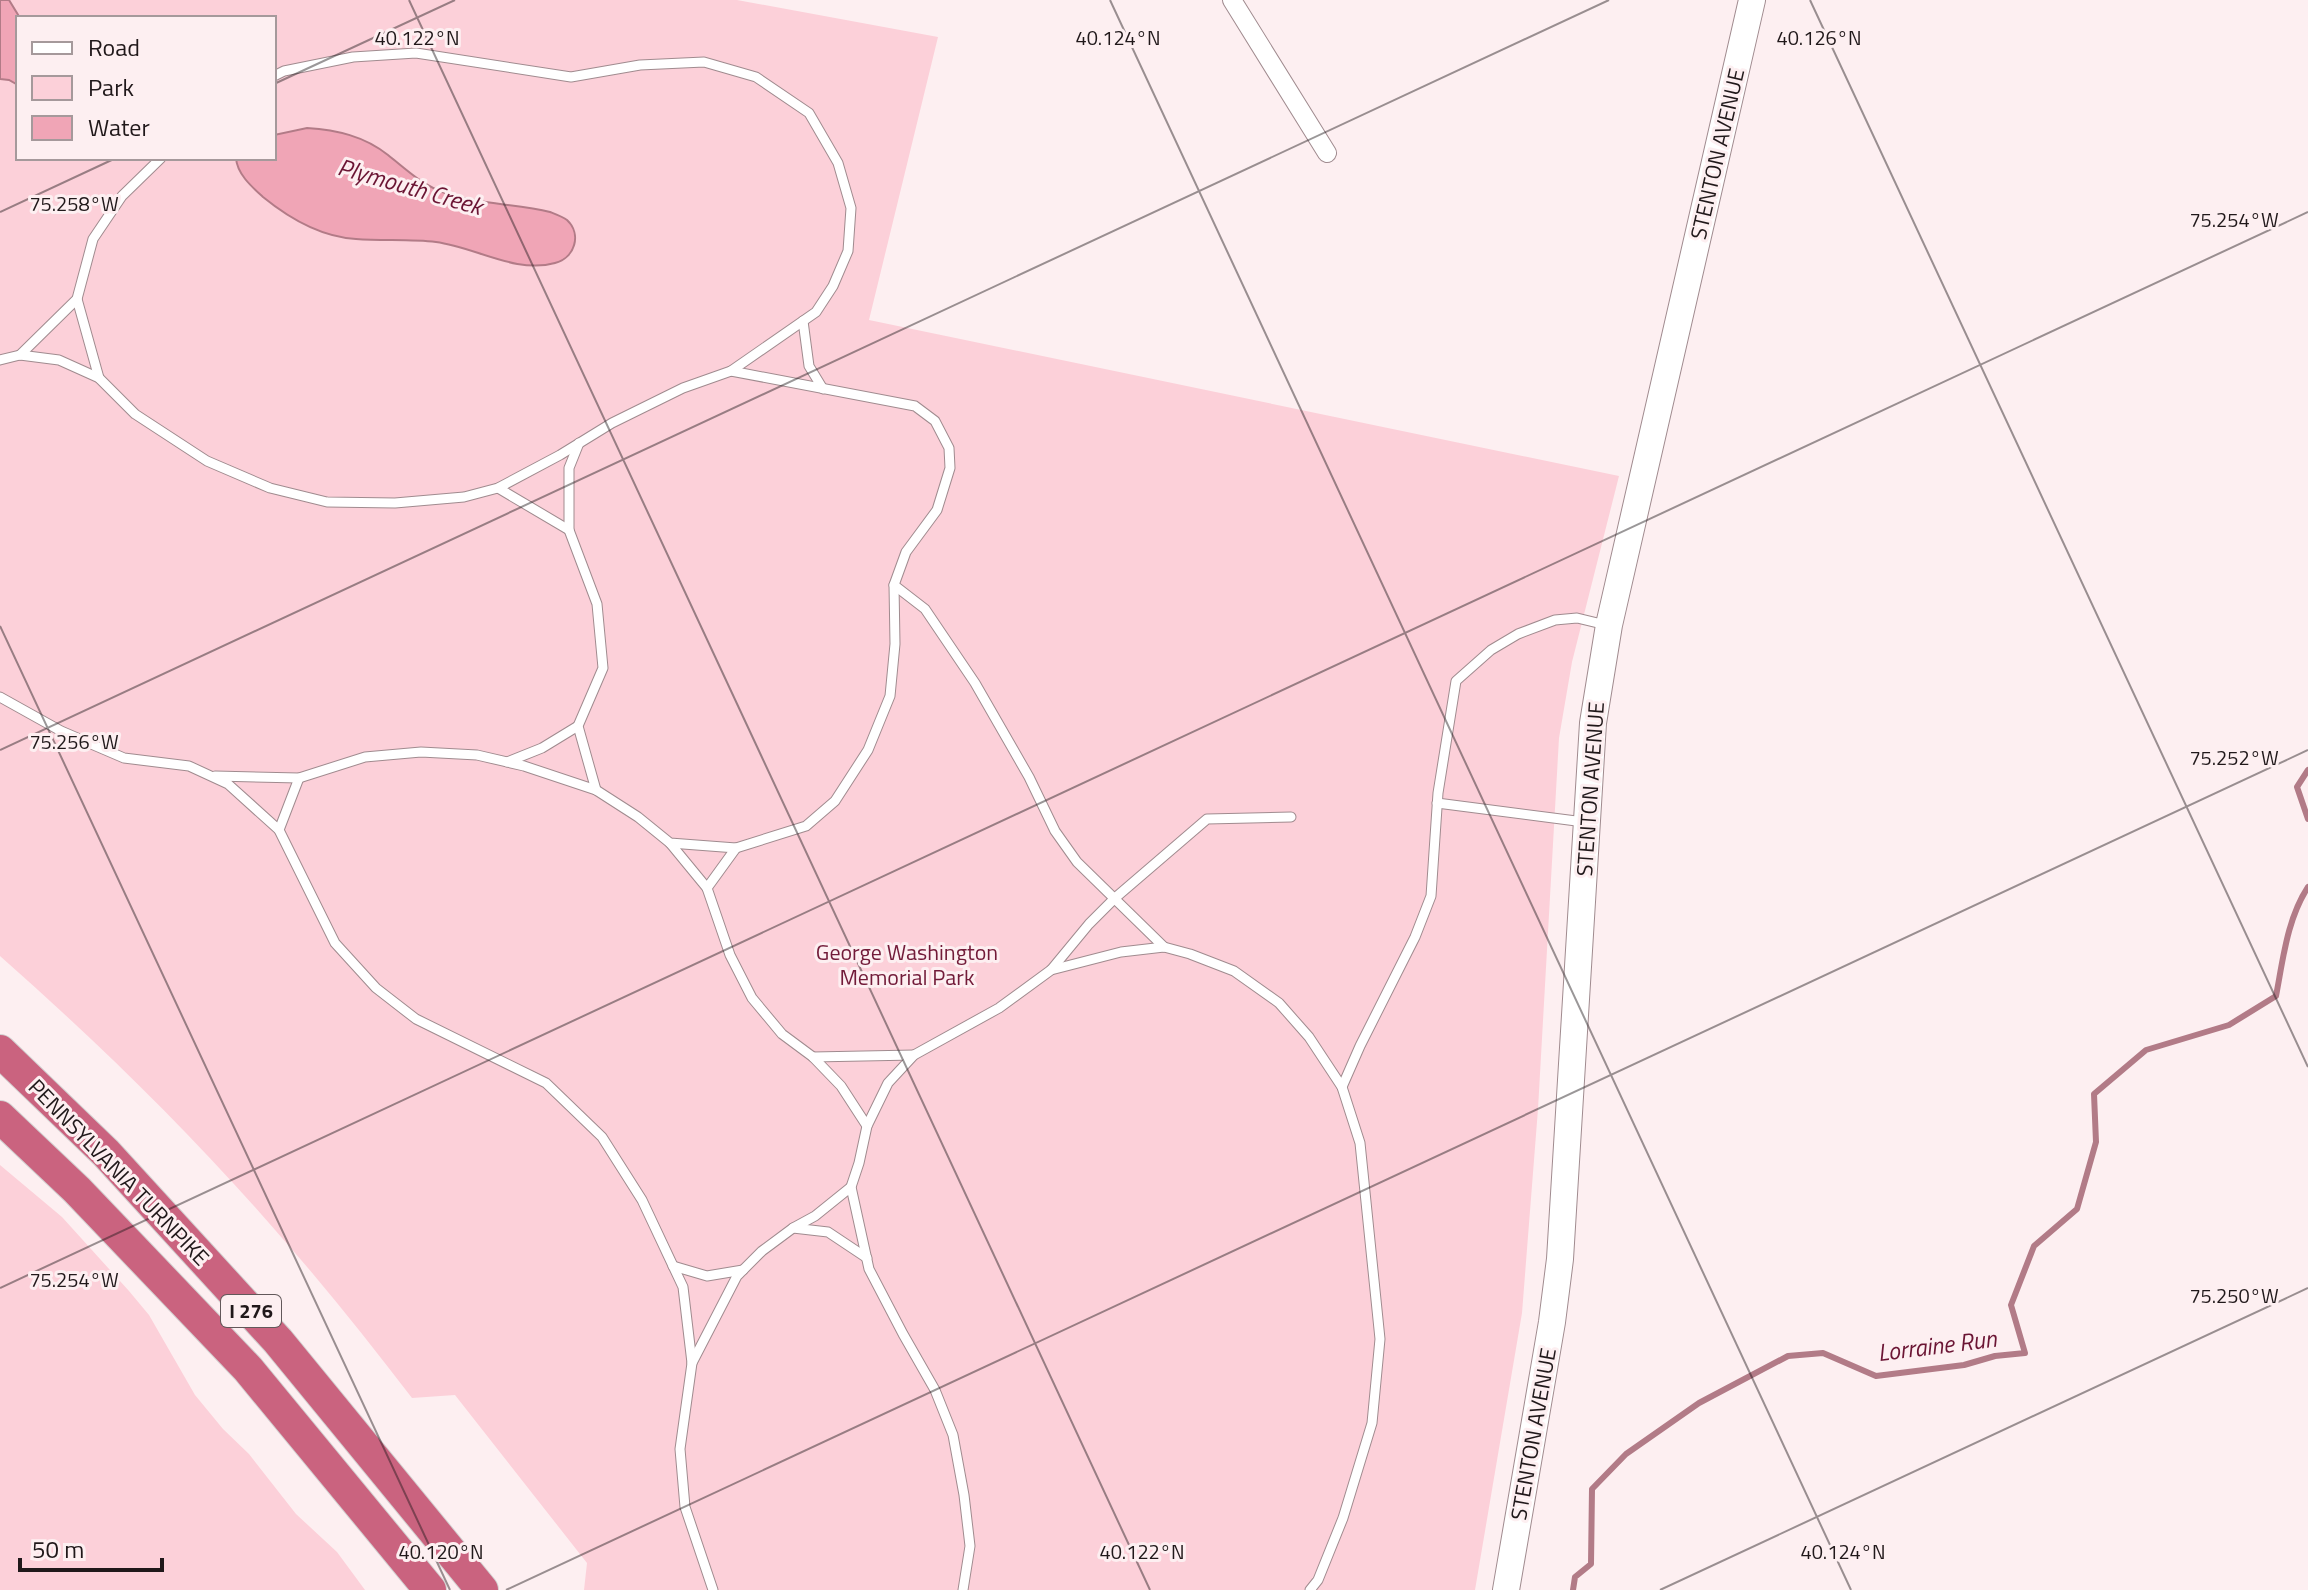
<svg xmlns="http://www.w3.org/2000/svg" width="2308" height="1590" viewBox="0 0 2308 1590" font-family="'Titillium Web',sans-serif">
<rect width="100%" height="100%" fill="#fdeff1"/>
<g fill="#fcd0d9" fill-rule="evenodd">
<path d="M0,0H737L938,37L869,320L1619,476L1572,662L1559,738L1538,1109L1522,1313L1475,1590H584L587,1563L455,1395L412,1398C372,1346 332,1295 289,1246C200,1142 102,1046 0,956ZM18,18H274V158H18Z"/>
<path d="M0,1165L62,1217L129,1291L149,1315L195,1395L223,1429L249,1454L296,1514L337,1552L365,1590H0Z"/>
</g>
<g fill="#f0a5b6" stroke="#b27b87" stroke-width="2">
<path d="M0,0H9L20,18H18V85L9,80L0,79Z"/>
<path d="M307,128C337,130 364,136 388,155C407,170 422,185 445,193C477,204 517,204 550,212C555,214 563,217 567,220C582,234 575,258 555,263C516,274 475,247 436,242C410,239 383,241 356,239C321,237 290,219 263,197C252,187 237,174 236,158H274V135Z"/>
</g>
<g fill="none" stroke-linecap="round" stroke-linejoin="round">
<g stroke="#b27b87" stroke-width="6">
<path d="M2308,770L2297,787L2308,819"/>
<path d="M1573,1590L1575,1577L1591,1564L1592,1489L1626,1454L1699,1403L1788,1356L1823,1353L1876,1376L1964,1365L1995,1356L2025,1353L2011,1305L2034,1246L2077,1209L2096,1142L2094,1094L2146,1050L2229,1025L2276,996C2283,960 2287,919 2308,887"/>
</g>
<g stroke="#a08b8f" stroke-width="11">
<g id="lane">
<path d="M274,76L284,71L353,57L416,53L571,77L640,65L704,62L756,77L809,113L838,163L851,208L848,251L833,286L816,312L731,371"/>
<path d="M77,299L99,378"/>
<path d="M803,321L809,366L823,389"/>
<path d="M20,355L77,299L93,239L122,196L161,158"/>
<path d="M0,360L20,355L59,360L99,378L135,414L207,461L270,488L327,502L395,503L464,497L498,488L560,455L612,423L683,388L731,371L915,406L935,421L949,448L950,468L937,510L906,552L894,585L925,609L975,683L1029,777L1055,831L1077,862L1164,947"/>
<path d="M579,443L569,468V530L597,604L603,668L578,726L596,790"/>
<path d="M498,488L569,530"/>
<path d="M0,697L61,731L124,758L189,766L228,784L279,830L335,943L376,988L416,1019L546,1083L602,1137L642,1200L683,1287L692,1363"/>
<path d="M507,762L542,748L578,726"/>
<path d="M215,776L299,778L365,757L421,752L477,755L524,766L596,790L638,817L670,843L736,848L806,826L835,801L868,750L890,696L895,644L894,585"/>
<path d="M1437,803L1584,822"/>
<path d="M279,830L299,778"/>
<path d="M670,843L707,888L730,955L752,998L782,1034L813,1057L841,1086L867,1126"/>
<path d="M707,888L736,848"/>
<path d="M1051,970L1089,924L1115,898L1207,819L1291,817"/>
<path d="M813,1057L914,1055"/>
<path d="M1342,1087L1360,1046L1415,937L1431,896L1438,793L1456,681L1491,650L1518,634L1555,620L1577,618L1606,625"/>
<path d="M793,1228L828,1232L867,1258"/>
<path d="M673,1266L707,1276L743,1270"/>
<path d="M713,1590L685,1507L680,1449L692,1363L737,1276L762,1251L793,1228L815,1216L851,1187"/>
<path d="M963,1590L970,1546L964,1495L953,1435L935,1390L903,1334L869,1269L851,1187L859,1163L867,1126L888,1083L914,1055L999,1008L1051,970L1121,952L1164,947L1190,954L1234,971L1279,1003L1309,1037L1342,1087L1360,1143L1380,1339L1372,1423L1343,1518L1318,1580L1310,1590"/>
</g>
</g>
<g stroke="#a08b8f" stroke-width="20">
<path id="street" d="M1232,0L1327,153"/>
</g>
<g stroke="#a08b8f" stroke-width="28">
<path id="secondary" d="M1506,1590L1552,1322L1560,1259L1593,723L1609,625L1752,0"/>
</g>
<g stroke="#d2d1d1" stroke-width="34">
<g id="highway">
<path d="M0,1051L106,1153L278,1341L482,1590"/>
<path d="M0,1117L77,1190L248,1369L430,1590"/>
</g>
</g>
<use href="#lane" stroke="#fff" stroke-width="9"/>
<use href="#street" stroke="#fff" stroke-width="18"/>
<use href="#secondary" stroke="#fff" stroke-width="26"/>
<use href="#highway" stroke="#ca637f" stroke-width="32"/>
</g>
<path fill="none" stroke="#20181a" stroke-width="2" stroke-opacity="0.45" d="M409,0L1150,1590M1110,0L1851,1590M1810,0L2308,1067M274,84L455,0M0,212L116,158M0,626L450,1590M0,750L1609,0M0,1288L2308,212M506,1590L2308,750M1660,1590L2308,1288"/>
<g text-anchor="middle" stroke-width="6" stroke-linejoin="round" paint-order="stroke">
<rect fill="#fdeff1" stroke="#62585a" stroke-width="2" x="221" y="1295" width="60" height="32" rx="6"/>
<g font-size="20" font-weight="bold" fill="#20181a">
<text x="251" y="1318">I 276</text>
</g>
<g font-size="22" fill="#20181a" stroke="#fdeff1">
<text transform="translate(1717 154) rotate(-77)" y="8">STENTON AVENUE</text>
<text transform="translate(1590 789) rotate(-86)" y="8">STENTON AVENUE</text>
<text transform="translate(119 1172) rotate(46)" y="8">PENNSYLVANIA TURNPIKE</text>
<text transform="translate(1533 1434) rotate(-80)" y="8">STENTON AVENUE</text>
</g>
<g font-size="22" fill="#721b39" stroke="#fdeff1">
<text x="907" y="960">George Washington<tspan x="907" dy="25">Memorial Park</tspan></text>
</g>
<g font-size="24" font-style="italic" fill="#6b1534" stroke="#fdeff1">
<text transform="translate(410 187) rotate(16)" y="8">Plymouth Creek</text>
<text transform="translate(1937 1346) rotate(-7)" y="8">Lorraine Run</text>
</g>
</g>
<g font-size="20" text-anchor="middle" fill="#20181a" stroke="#fdeff1" stroke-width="6" stroke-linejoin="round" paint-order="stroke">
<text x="417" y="45">40.122°N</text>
<text x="1118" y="45">40.124°N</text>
<text x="1819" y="45">40.126°N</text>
<text x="74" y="211">75.258°W</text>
<text x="2234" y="227">75.254°W</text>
<text x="74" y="749">75.256°W</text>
<text x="2234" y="765">75.252°W</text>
<text x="74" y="1287">75.254°W</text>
<text x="2234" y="1303">75.250°W</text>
<text x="441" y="1559">40.120°N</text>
<text x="1142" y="1559">40.122°N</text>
<text x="1843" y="1559">40.124°N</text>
</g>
<rect x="16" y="16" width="260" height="144" fill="#fdeff1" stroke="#a5999b" stroke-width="2"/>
<rect x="32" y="42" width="40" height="12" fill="#ffffff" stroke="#a5999b" stroke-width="2"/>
<text x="88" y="56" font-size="24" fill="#20181a">Road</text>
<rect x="32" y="76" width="40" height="24" fill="#fcd0d9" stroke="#a5999b" stroke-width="2"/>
<text x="88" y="96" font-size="24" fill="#20181a">Park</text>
<rect x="32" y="116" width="40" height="24" fill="#f0a5b6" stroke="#a5999b" stroke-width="2"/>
<text x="88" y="136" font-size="24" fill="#20181a">Water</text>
<path d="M20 1558v12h142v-12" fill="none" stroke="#20181a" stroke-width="4"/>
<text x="32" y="1558" font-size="24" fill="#20181a" stroke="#fdeff1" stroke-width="6" paint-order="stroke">50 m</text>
</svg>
